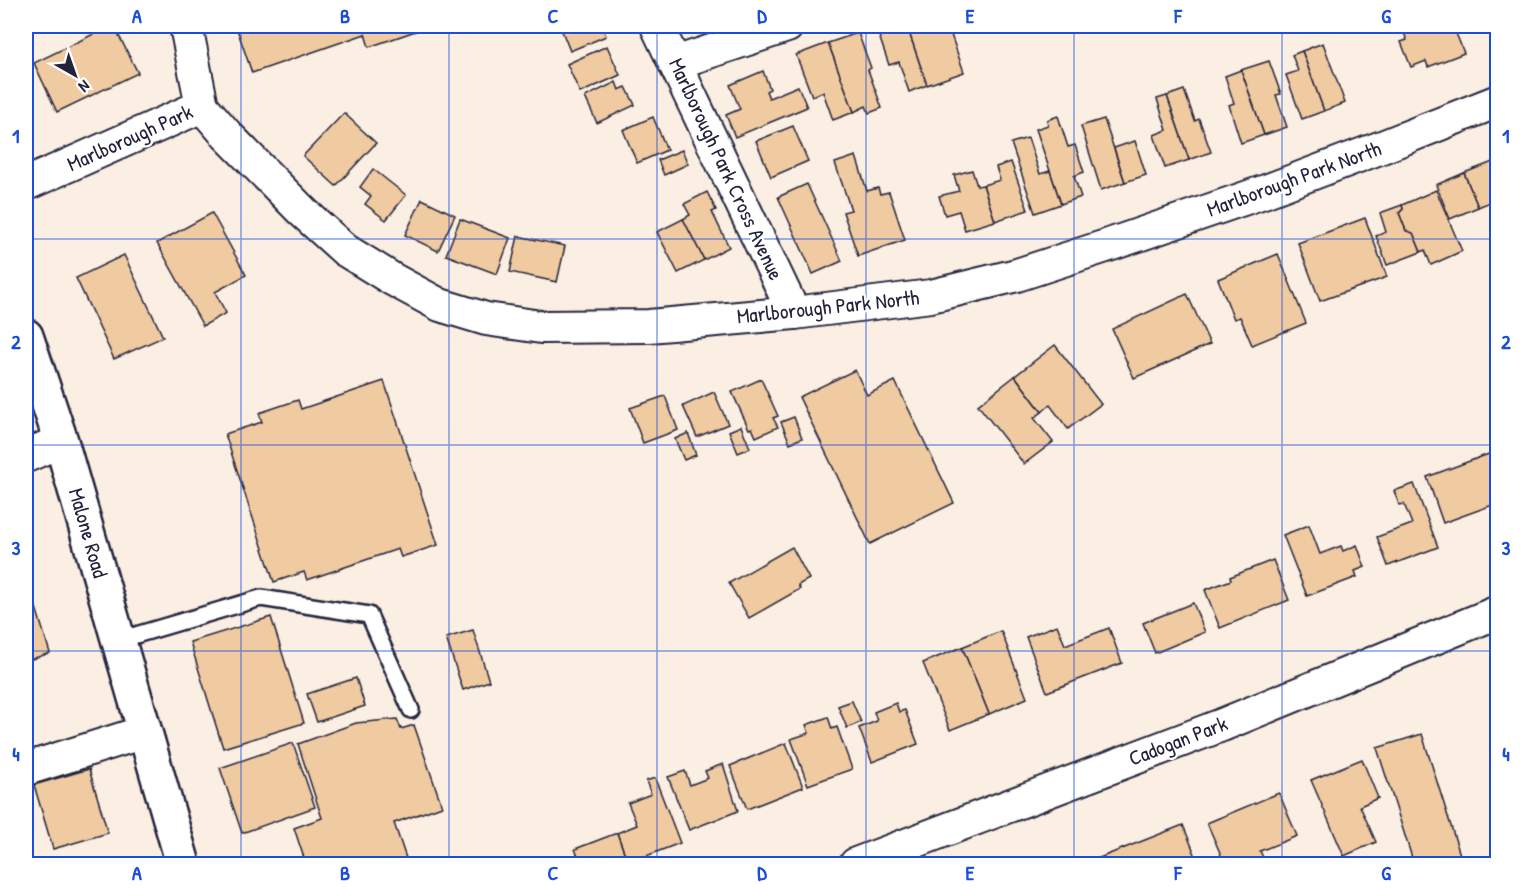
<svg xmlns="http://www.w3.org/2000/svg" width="1523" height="890" viewBox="0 0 1523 890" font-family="'Patrick Hand',sans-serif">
<rect width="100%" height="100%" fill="#faefe2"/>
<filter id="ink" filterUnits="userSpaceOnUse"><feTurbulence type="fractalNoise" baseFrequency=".0167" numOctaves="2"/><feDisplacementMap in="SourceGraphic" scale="12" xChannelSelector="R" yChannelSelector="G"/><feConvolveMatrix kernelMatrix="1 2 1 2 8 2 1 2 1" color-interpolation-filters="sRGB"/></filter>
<g filter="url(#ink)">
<g fill="#f0caa0" stroke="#22223b" stroke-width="1.5">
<path d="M110,26H114L138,73L57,112L34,63Z"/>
<path d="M236,26H430L369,47L365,34L252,73Z"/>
<path d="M560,26H602L606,36L570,51Z"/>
<path d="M881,26H907L927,85L909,92L899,62L889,65L876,27Z"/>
<path d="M907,26H948L964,72L927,85Z"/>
<path d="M1401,26H1453L1464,53L1428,67L1426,61L1411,67L1401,42L1407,40Z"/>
<path d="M858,33L871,68L868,70L882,108L869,113L866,106L854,112L828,43Z"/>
<path d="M828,43L854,112L833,120L823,92L812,96L796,55Z"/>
<path d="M1323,43L1345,103L1324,111L1302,51Z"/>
<path d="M607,46L620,75L580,93L567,64Z"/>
<path d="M1302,51L1324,111L1302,119L1286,75L1298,71L1292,55Z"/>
<path d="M1269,61L1281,94L1276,95L1287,127L1264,135L1241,70Z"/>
<path d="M1241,70L1264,135L1241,143L1229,105L1234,103L1225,76Z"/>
<path d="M763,71L770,89L766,91L769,98L798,86L807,107L735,137L726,115L740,109L730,85Z"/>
<path d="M616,82L619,90L626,87L635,105L597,123L585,97Z"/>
<path d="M1184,90L1195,121L1199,119L1211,152L1189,160L1167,96Z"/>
<path d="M1167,96L1189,160L1165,168L1154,135L1167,130L1157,99Z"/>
<path d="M344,113L376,143L336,186L303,156Z"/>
<path d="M1058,116L1068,147L1075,145L1084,172L1074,176L1081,197L1061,204L1036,129L1048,125L1047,120Z"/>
<path d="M653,117L667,150L637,163L623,130Z"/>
<path d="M1104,119L1125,182L1101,190L1081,126Z"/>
<path d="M793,126L808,161L771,177L756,141Z"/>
<path d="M1028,138L1040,174L1050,171L1061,204L1035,213L1011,143Z"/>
<path d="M1135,141L1146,175L1125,182L1114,148Z"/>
<path d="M682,150L688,164L664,175L658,160Z"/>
<path d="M856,156L867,191L878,188L880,194L889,192L905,240L858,256L843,212L851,210L835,163Z"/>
<path d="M1498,160V208L1495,200L1478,207L1464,173Z"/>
<path d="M1011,162L1028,210L995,221L983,185L1000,180L996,167Z"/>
<path d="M373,169L406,195L386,220L365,204L371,196L360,187Z"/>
<path d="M972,170L977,186L983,185L995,221L965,230L959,211L945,215L939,196L959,191L954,175Z"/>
<path d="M1464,173L1478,207L1450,219L1436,185Z"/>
<path d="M807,184L842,261L813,274L778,197Z"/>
<path d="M1436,190L1462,251L1431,265L1425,250L1421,252L1413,233L1406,231L1399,213L1403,209L1402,205Z"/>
<path d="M707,192L716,210L712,212L729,247L704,260L683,219L690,215L684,204Z"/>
<path d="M422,199L455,215L438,251L405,235Z"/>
<path d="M1402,205L1403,209L1399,213L1406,231L1413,233L1421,252L1387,265L1376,236L1386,232L1380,213Z"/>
<path d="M212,213L246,275L215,292L226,313L203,326L157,243Z"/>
<path d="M1365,218L1387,277L1320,301L1298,243Z"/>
<path d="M460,219L510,238L497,274L446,255Z"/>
<path d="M683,219L704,260L678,273L657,232Z"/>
<path d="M518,236L565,246L557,282L510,272Z"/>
<path d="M1278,254L1306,323L1252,345L1240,317L1234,319L1218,279Z"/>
<path d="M124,255L163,337L114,359L76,278Z"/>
<path d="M1187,294L1210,344L1134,378L1112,329Z"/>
<path d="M1055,345L1101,404L1068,429L1050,405L1042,412L1015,376Z"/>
<path d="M855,370L867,395L895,381L954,503L870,544L799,397Z"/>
<path d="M1015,376L1042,412L1034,418L1053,442L1024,464L978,405Z"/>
<path d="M761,379L778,416L773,418L778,427L756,437L752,428L749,429L732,392Z"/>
<path d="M384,381L438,545L401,557L398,549L307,580L304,572L274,582L225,434L262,422L259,413L298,400L301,409Z"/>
<path d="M714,392L728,424L697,437L683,406Z"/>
<path d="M665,396L678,430L643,443L630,408Z"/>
<path d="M794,417L802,438L790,443L781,422Z"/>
<path d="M741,426L750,448L738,453L729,431Z"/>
<path d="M688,433L696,455L684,460L675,439Z"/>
<path d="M1494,452L1498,463V503L1443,523L1427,477Z"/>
<path d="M1414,484L1438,547L1388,566L1377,537L1412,524L1404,504L1399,505L1394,491Z"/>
<path d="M1309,525L1320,554L1341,546L1343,551L1357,545L1365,567L1355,571L1357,577L1307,596L1283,535Z"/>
<path d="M792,547L809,579L798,585L800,589L749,618L729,583Z"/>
<path d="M1273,560L1289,600L1220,628L1205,590L1231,580L1230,577Z"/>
<path d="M34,601L50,653L26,661V603Z"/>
<path d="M1193,603L1205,632L1155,653L1143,623Z"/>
<path d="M271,617L304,723L223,748L190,642Z"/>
<path d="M1057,625L1065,645L1109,628L1122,663L1047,692L1026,637Z"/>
<path d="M473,630L489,681L463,690L446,638Z"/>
<path d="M1001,631L1027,698L989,714L962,647Z"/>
<path d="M962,647L989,714L950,730L923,663Z"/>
<path d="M356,678L365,706L317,722L307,694Z"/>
<path d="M852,701L861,722L847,728L838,706Z"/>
<path d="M896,703L899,712L905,710L918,744L872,762L859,728L877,721L874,712Z"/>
<path d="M828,717L832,729L837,727L852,769L808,785L791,739L809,733L806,725Z"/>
<path d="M397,719L401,729L414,725L442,806L394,823L408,864H306L294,828L322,818L298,744L356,723Z"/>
<path d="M1422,734L1461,858L1440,864H1414L1377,748Z"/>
<path d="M293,743L315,807L242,833L220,768Z"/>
<path d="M786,743L803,787L747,809L730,766Z"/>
<path d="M1362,759L1378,798L1360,806L1376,842L1344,856L1311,780Z"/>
<path d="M723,764L738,811L689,830L668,777L685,771L690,785L708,778L705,771Z"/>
<path d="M89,769L108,833L53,849L34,785Z"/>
<path d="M655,778L680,843L628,863L617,833L637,825L628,803L651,794L646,781Z"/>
<path d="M1279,793L1297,836L1260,851L1266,864H1225L1207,823Z"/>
<path d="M1183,825L1199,864H1084Z"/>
<path d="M617,833L628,863L581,864L575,849Z"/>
</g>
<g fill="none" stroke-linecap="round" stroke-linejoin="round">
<g stroke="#22223b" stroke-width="20">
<path id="lane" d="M119,640L261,598L369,615L411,710"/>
</g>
<g stroke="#22223b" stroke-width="36">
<g id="street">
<path d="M186,26L202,106L227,135L303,212L345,250L392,279L440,305L486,319L541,327L649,326L794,313L931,296L1017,275L1106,246L1266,191L1382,147L1498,101"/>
<path d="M657,26L794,313"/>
<path d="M675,63L787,26"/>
<path d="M26,184L202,106"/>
<path d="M26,456L61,441"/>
<path d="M26,769L144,732"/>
<path d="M856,864L1222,725L1498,612"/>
</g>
</g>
<g stroke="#22223b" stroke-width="38">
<path id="secondary" d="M26,336L61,441L183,864"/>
</g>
<use href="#lane" stroke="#fff" stroke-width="15"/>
<use href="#street" stroke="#fff" stroke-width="32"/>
<use href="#secondary" stroke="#fff" stroke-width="33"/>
</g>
</g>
<path fill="none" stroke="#1d4ed8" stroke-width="1.5" stroke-opacity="0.55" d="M241,26V864M449,26V864M657,26V864M866,26V864M1074,26V864M1282,26V864M26,239H1498M26,445H1498M26,651H1498"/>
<g text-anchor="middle" stroke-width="4.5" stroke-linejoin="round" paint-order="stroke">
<g font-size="21" fill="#22223b" stroke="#fff">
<text transform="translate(130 138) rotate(-24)" y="7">Marlborough Park</text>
<text transform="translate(726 169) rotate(65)" y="7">Marlborough Park Cross Avenue</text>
<text transform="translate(1294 179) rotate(-20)" y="7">Marlborough Park North</text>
<text transform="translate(828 307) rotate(-6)" y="7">Marlborough Park North</text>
<text transform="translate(88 533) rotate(74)" y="7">Malone Road</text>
<text transform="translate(1178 741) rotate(-21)" y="7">Cadogan Park</text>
</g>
</g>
<rect width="1523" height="890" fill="none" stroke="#fff" stroke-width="66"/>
<g transform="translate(75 75) rotate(140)" stroke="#ffffff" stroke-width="4.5" paint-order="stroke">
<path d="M0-4.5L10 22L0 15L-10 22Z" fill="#22223b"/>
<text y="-9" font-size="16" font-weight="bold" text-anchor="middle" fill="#22223b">N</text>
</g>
<rect x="33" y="33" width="1457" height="824" fill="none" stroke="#1d4ed8" stroke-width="2"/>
<g font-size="20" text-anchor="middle" font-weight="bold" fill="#1d4ed8">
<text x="137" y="23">A</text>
<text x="345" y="23">B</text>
<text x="553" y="23">C</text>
<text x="762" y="23">D</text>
<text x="970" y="23">E</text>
<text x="1178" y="23">F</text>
<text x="1386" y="23">G</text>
<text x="16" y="143">1</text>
<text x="1506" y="143">1</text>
<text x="16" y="349">2</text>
<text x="1506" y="349">2</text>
<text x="16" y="555">3</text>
<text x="1506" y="555">3</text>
<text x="16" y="761">4</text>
<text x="1506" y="761">4</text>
<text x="137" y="880">A</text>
<text x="345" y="880">B</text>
<text x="553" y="880">C</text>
<text x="762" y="880">D</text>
<text x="970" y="880">E</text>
<text x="1178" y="880">F</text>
<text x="1386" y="880">G</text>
</g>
</svg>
